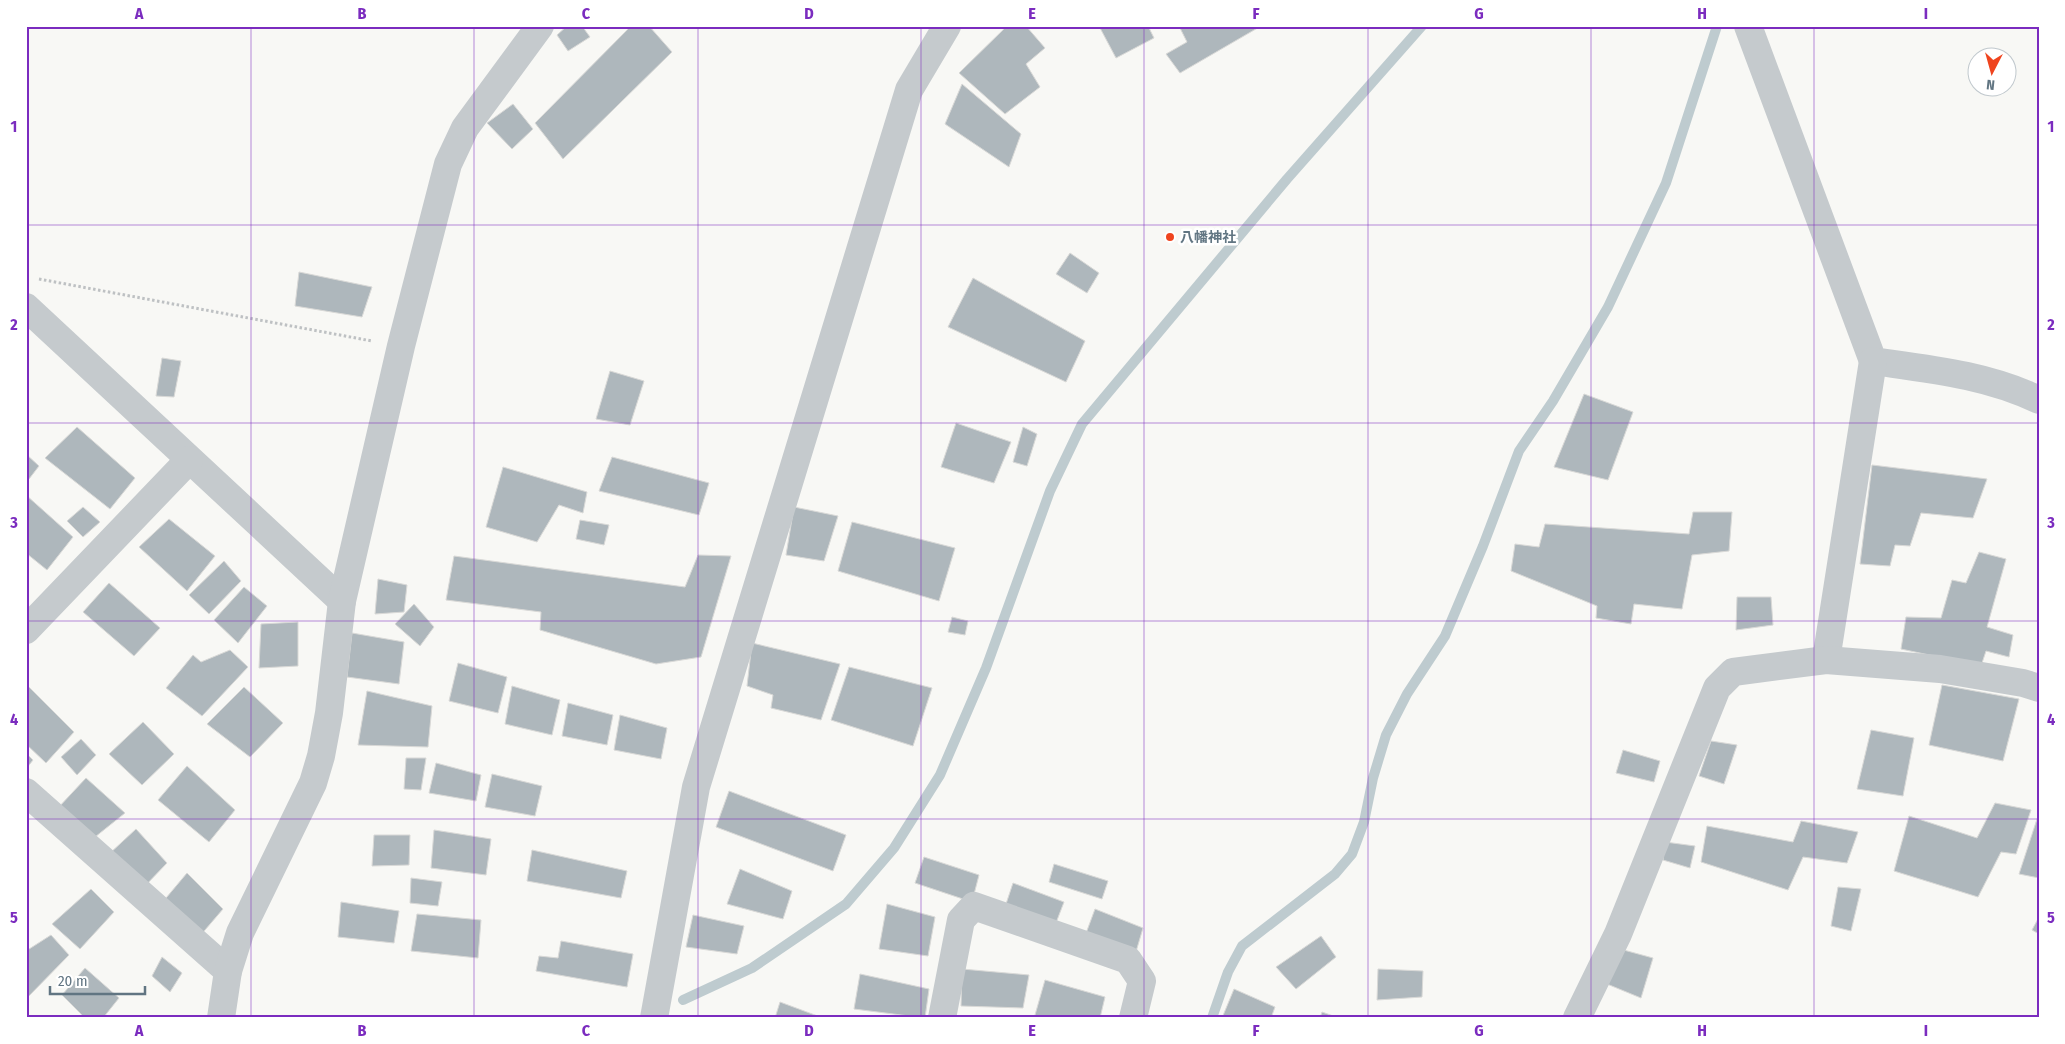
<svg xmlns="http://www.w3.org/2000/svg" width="2065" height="1044" viewBox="0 0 2065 1044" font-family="'Fira Sans Condensed','Noto Sans JP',sans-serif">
<rect width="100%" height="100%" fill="#f8f8f5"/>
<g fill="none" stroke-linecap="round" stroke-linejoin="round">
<g stroke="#becbcf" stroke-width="10">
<path d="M683,1000L752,968L846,904L894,848L940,775L986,668L1050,491L1082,424L1287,179L1422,26"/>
<path d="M1212,1018L1228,972L1242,946L1335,874L1352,854L1364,822L1373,778L1386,735L1407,694L1445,636L1483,546L1519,451L1553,401L1608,307L1666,183L1717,26"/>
</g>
</g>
<g fill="#aeb7bc" stroke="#d9d9d7">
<path d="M567,26H582L590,37L568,51L557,35Z"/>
<path d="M631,26H649L672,52L563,159L535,123Z"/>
<path d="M1007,26H1026L1045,48L1026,64L1040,87L1005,114L959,73Z"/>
<path d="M1099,26H1148L1154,38L1116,58Z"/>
<path d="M1179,26H1261L1180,73L1166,54L1187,42Z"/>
<path d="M962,84L1021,134L1009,167L945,124Z"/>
<path d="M513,104L533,129L512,149L487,123Z"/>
<path d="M1070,253L1099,273L1087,293L1056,274Z"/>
<path d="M299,272L372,287L362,317L295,306Z"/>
<path d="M973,278L1085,341L1066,382L948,327Z"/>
<path d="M162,358L181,361L174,397L156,396Z"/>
<path d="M610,371L644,381L630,425L596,419Z"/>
<path d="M1584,394L1633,412L1608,480L1554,467Z"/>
<path d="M956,423L1011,442L994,483L941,467Z"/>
<path d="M77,427L135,478L110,509L45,458Z"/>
<path d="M1023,427L1037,434L1027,466L1013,462Z"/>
<path d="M26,454L39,466L29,479L26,476Z"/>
<path d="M612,457L709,483L699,515L599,491Z"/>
<path d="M1872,465L1987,479L1973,518L1921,513L1910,546L1895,545L1890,566L1860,564Z"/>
<path d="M503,467L587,492L583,513L559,505L537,542L486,527Z"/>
<path d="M26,495L73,537L47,570L26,553Z"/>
<path d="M83,507L100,522L83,537L67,521Z"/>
<path d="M794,507L838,516L824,561L786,555Z"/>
<path d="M1693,512H1732L1729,551L1692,555L1682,609L1634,604L1631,624L1596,618L1597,606L1511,571L1515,544L1539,547L1545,524L1689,534Z"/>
<path d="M169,519L215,556L187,591L139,547Z"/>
<path d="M580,520L609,525L604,545L576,539Z"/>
<path d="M852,522L955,548L939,601L838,571Z"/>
<path d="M1979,552L2006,559L1987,627L2013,635L2009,657L1986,651L1981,666L1901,649L1906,617L1941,618L1952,580L1966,583Z"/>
<path d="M698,555L731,556L701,657L656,664L540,630L541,612L446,600L454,556L685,587Z"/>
<path d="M224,561L241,581L209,614L189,595Z"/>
<path d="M378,579L407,585L404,612L375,614Z"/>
<path d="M109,583L160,628L134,656L83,612Z"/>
<path d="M244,587L267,606L238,643L214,620Z"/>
<path d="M1737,597H1771L1773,625L1736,630Z"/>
<path d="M414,604L434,627L420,646L395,624Z"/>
<path d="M952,617L968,621L965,635L948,632Z"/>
<path d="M298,622V666L259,668L261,624Z"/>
<path d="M352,633L404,642L399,684L347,677Z"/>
<path d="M752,643L840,664L821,720L771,708L773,695L747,686Z"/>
<path d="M230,650L248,667L202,716L166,688L193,655L201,662Z"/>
<path d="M458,663L507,677L498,713L449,701Z"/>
<path d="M849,667L932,688L913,746L831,720Z"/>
<path d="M26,684L74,732L46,763L26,744Z"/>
<path d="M1942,685L2019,699L2003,761L1929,745Z"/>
<path d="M512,686L560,700L552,735L505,724Z"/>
<path d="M244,687L283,723L250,757L207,724Z"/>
<path d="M367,691L432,706L428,747L358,745Z"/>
<path d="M568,703L613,715L607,745L562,736Z"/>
<path d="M620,715L667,728L661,759L614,750Z"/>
<path d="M143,722L174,754L142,785L109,754Z"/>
<path d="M1871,730L1914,738L1903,796L1857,789Z"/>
<path d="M81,739L96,755L77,775L61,757Z"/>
<path d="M1711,741L1737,745L1724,784L1699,776Z"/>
<path d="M1623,750L1660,761L1654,782L1616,773Z"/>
<path d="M26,753L33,760L26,769Z"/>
<path d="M406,758H426L421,790L404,789Z"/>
<path d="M436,763L481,775L476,801L429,793Z"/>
<path d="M187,766L235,810L209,842L158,800Z"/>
<path d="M492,774L542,786L535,816L485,807Z"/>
<path d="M86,778L125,813L90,841L57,809Z"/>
<path d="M729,791L846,835L833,871L716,827Z"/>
<path d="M1995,803L2031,810L2016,854L2001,852L1978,897L1894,871L1909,816L1977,838Z"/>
<path d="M2039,813V878L2019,874Z"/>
<path d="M1801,821L1858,832L1847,863L1803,857L1788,890L1701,862L1707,826L1793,842Z"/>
<path d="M136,829L167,863L143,888L108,855Z"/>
<path d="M434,830L491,839L486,875L431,868Z"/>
<path d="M374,835H410L409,865L372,866Z"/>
<path d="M1665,842L1695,846L1690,868L1663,860Z"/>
<path d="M532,850L627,871L621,898L527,881Z"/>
<path d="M924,857L979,875L972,902L915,883Z"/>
<path d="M1054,864L1108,881L1102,899L1049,882Z"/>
<path d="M740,869L792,891L783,919L727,904Z"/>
<path d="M187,873L223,909L199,937L161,904Z"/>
<path d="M411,878L442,882L438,906L410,903Z"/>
<path d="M1013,883L1064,902L1054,928L1004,910Z"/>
<path d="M1838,887L1861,889L1851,931L1831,926Z"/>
<path d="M91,889L114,912L80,949L52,924Z"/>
<path d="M341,902L399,911L394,943L338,937Z"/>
<path d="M887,904L935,917L928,956L879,949Z"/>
<path d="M1095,909L1143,928L1135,955L1085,936Z"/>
<path d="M417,914L481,920L478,958L411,951Z"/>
<path d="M693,915L744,926L737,954L686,947Z"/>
<path d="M2039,917V934L2032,930Z"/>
<path d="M51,935L69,955L26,999V951Z"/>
<path d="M1321,936L1336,957L1296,989L1276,967Z"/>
<path d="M561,941L633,954L627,987L536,971L539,956L558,958Z"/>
<path d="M1620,949L1653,958L1641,998L1607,984Z"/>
<path d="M162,957L182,973L170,992L152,976Z"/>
<path d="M85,968L119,998L103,1018H85L62,995Z"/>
<path d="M962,969L1029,975L1023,1008L961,1006Z"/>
<path d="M1378,969L1423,971L1422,997L1377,1000Z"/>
<path d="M860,974L929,989L925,1018L854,1009Z"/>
<path d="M1045,980L1105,997L1100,1018H1043L1035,1015Z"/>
<path d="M1234,989L1275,1007L1271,1018H1222Z"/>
<path d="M780,1002L823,1018H775Z"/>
<path d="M1322,1012L1339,1018H1320Z"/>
</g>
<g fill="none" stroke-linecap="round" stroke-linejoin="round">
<path stroke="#bec1c3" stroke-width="3" stroke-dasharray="2.5 2.5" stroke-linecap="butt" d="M39,279L372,341"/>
<g stroke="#c5cacd" stroke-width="28">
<path d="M1748,26L1873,361C1929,369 1988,375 2039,400"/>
<path d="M26,307L342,601"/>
<path d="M26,630L189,460"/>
<path d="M1826,660L1873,361"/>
<path d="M26,792L228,971"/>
<path d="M221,1018L228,971L240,933L313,783L321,756L329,713L342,601L401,346L448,164L465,128L540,26"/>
<path d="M654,1018L696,787L909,90L947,26"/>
<path d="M942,1018L961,920L974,906L1128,960L1142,981L1133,1018"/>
<path d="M1577,1018L1618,934L1717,688L1733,672L1826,660L1940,669L2023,683L2039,688"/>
</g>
</g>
<path fill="none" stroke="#7b2cbf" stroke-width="1" stroke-opacity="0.55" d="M251,26V1018M474,26V1018M698,26V1018M921,26V1018M1144,26V1018M1368,26V1018M1591,26V1018M1814,26V1018M26,225H2039M26,423H2039M26,621H2039M26,819H2039"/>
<circle fill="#ef441e" stroke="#fff" stroke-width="2" cx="1170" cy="237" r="5"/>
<g text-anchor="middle" stroke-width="5" stroke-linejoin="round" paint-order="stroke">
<g font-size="14" font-weight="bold" fill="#617582" stroke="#fff" text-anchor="start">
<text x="1180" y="242">八幡神社</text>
</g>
</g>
<rect width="2065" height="1044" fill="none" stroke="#ffffff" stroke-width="55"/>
<g transform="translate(1992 72) rotate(186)"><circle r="24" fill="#ffffff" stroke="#c0c8cd"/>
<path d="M0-4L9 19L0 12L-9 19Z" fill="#ef441e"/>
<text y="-8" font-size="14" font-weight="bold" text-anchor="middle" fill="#617582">N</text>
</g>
<path d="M50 986v8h95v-8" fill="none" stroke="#617582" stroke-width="2.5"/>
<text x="58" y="986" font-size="15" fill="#617582" stroke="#ffffff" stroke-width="4" paint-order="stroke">20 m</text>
<rect x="28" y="28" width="2010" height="988" fill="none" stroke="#7b2cbf" stroke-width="2"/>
<g font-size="16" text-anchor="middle" font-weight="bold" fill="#7b2cbf">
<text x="139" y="19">A</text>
<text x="362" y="19">B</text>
<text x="586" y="19">C</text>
<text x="809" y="19">D</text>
<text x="1032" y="19">E</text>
<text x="1256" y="19">F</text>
<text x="1479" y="19">G</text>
<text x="1702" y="19">H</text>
<text x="1926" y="19">I</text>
<text x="14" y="132">1</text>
<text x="2051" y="132">1</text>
<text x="14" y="330">2</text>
<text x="2051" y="330">2</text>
<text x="14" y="528">3</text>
<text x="2051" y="528">3</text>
<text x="14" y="725">4</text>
<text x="2051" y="725">4</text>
<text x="14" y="923">5</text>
<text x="2051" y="923">5</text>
<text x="139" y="1036">A</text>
<text x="362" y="1036">B</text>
<text x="586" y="1036">C</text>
<text x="809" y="1036">D</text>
<text x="1032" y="1036">E</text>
<text x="1256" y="1036">F</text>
<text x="1479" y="1036">G</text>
<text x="1702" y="1036">H</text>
<text x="1926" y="1036">I</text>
</g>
</svg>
